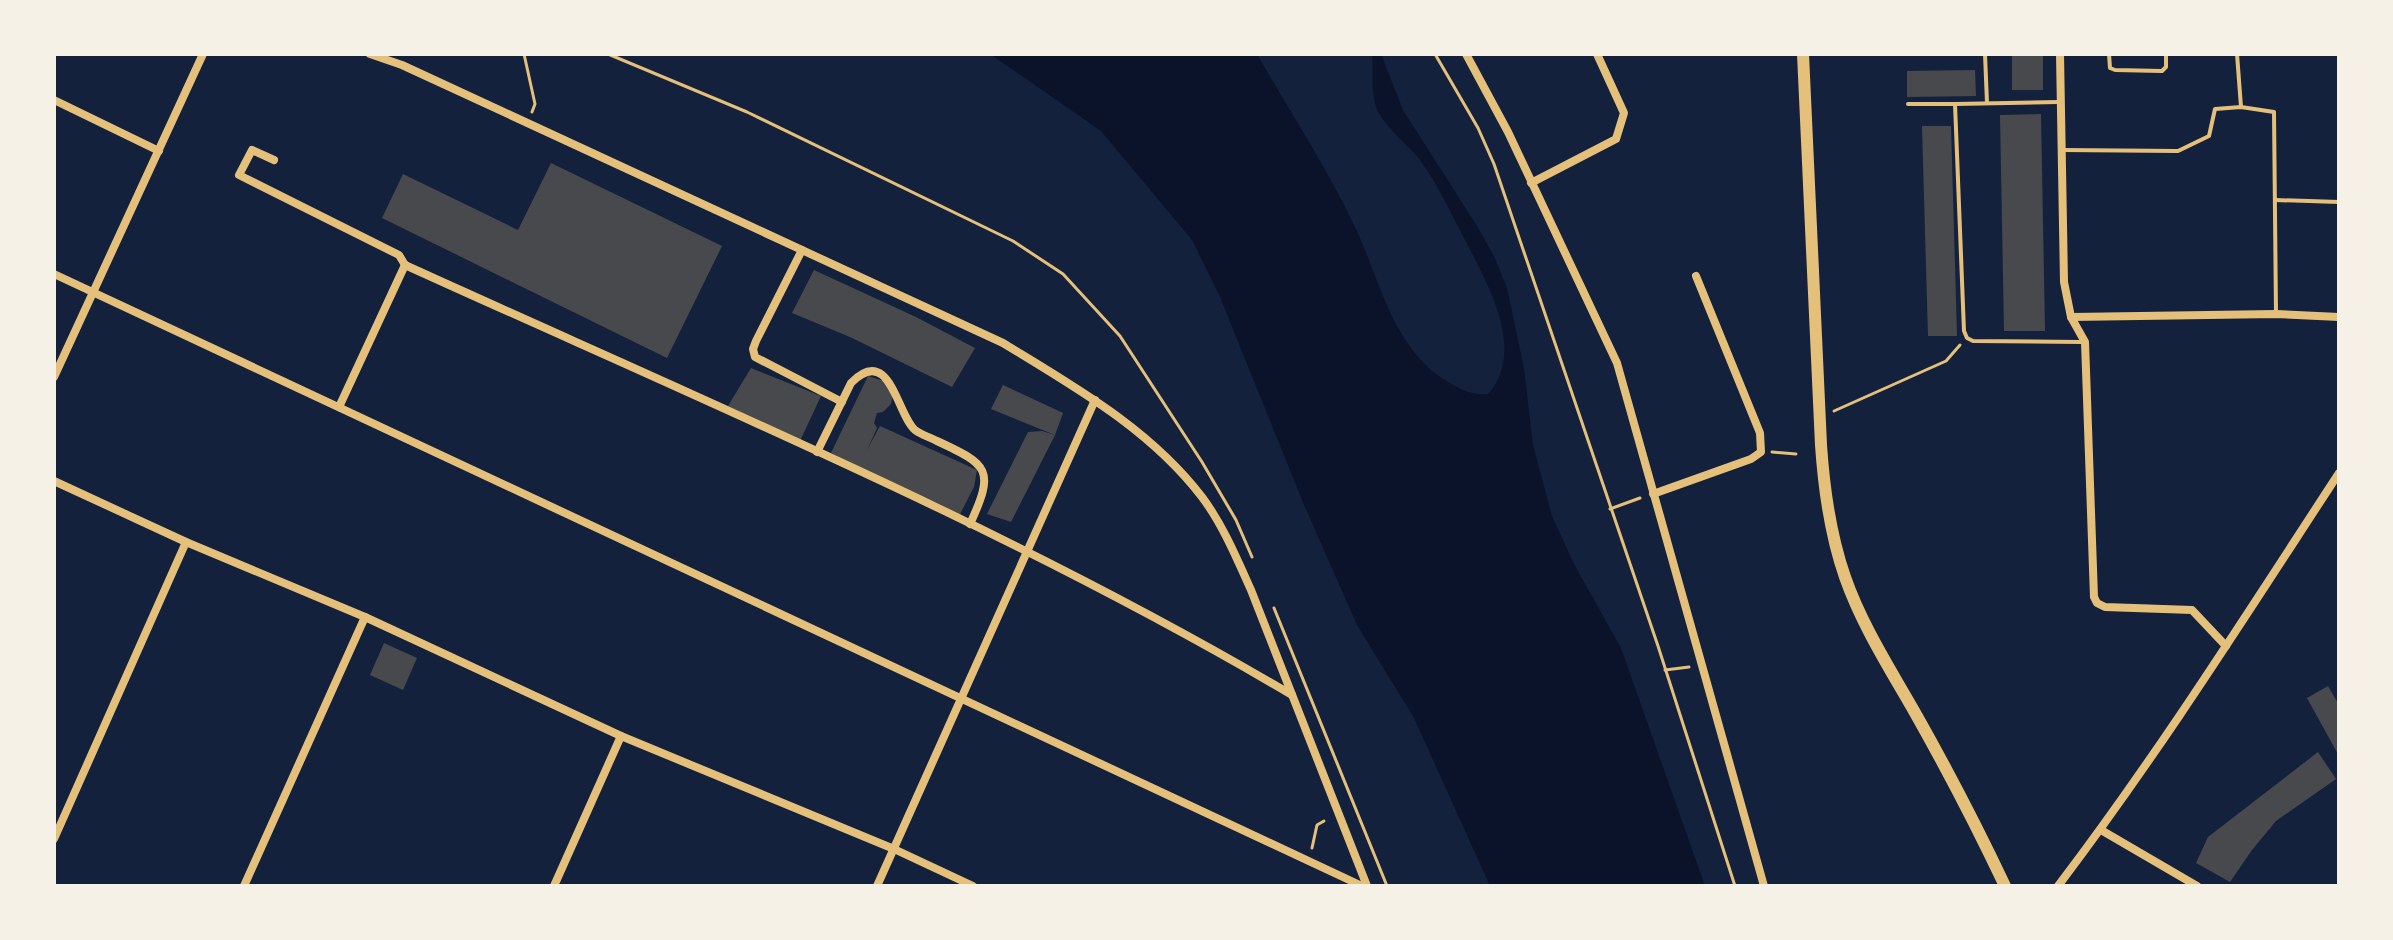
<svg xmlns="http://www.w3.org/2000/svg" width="2393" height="940" viewBox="0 0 2393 940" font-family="'Source Serif 4',serif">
<rect width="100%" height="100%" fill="#14213d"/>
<path fill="#0b132b" d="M990,54H1257C1290,112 1328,169 1356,229C1381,283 1393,349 1448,382C1461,390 1472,395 1488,394C1527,350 1487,283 1465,240C1451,213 1438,185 1420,160C1407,143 1385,128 1377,109C1370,92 1374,72 1372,54H1381L1403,110L1477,226L1494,256L1507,288L1524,368L1533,445L1552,516L1574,564L1621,648L1705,886H1490L1414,718L1357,625L1304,505L1220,297L1192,240L1101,131Z"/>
<g fill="#48494c">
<rect x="2012" y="54" width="31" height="36"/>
<path d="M1975,70L1976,96L1907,97V71Z"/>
<path d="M2041,114L2045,331H2004L2000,115Z"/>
<path d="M1922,126H1951L1957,336H1928Z"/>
<path d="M551,163L722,246L667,358L382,218L403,174L518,230Z"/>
<path d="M814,270L916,317L975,348L952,387L850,337L792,313Z"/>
<path d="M751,368L821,396L800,441L728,406Z"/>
<path d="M868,376L884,381L893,392L891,404L883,412L877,413L874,423L877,428L867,450L880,426L977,470L974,487L959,516L831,453Z"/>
<path d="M1003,385L1063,413L1055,435L991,409Z"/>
<path d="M1042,431L1055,435L1011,522L987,514L1028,432Z"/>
<path d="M384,643L417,658L403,690L370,675Z"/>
<path d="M2328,686L2339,705V756L2307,698Z"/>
<path d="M2318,752L2336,779L2276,821L2252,850L2230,882L2196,863L2208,837Z"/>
</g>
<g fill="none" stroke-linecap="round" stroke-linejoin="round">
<g stroke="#e5c07b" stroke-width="3">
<path d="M524,54L535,104L532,112"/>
<path d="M608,54L747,112L1013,241L1063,274L1120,336L1202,462L1236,520L1252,557"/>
<path d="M1435,54L1478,128L1494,164L1658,646L1735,886"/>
<path d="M1834,411L1946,361L1960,345"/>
<path d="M1772,452L1796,454"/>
<path d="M1610,509L1640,498"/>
<path d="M1274,608L1387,886"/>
<path d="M1665,670L1689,667"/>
<path d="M1312,848L1317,825L1324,821"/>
</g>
<g stroke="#e5c07b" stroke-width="4">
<path d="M1985,54L1987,103"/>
<path d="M2109,54L2110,68L2115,70L2162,71L2166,67V54"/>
<path d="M2237,54L2241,107"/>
<path d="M2058,102L1955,104L1964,331L1967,338L1973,341L2082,342"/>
<path d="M1908,104H1954"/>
<path d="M2062,150L2178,151L2209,136L2215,109L2241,107L2274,112L2276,314"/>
<path d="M2275,200L2339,202"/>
</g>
<g stroke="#e5c07b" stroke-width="8">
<path d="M370,54L402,65L1003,343C1075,387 1150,429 1202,497C1223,525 1237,559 1251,590L1367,886"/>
<path d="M1466,54L1508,132L1617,363L1764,886"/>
<path d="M2060,54L2064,282L2071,317L2085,342L2094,597L2097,603L2105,607L2192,610L2226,646"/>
<path d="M54,100L159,151"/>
<path d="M274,160L252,150L239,175L399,255L405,265"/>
<path d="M1531,183L1616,139L1624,113L1597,54"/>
<path d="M802,250L756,341L753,349L755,357L842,402"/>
<path d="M405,265C704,401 1009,528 1292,695"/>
<path d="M54,274L1362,886"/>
<path d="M2071,317L2276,314L2339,317"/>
<path d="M54,377L203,54"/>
<path d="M339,407L405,265"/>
<path d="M817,452L851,383C890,343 897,415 915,430C921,435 930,437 937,441C989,465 995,470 970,524"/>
<path d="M54,481L186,542L365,617L621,736L894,849L973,886"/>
<path d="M1653,494L1751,459L1761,452L1760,433L1696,276"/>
<path d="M2101,830L2197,886"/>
<path d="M54,839L186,542"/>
<path d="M244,886L365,617"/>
<path d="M554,886L621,736"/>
<path d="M877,886L1095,400"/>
<path d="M2058,886C2159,753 2248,612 2339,473"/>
</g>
<path stroke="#e5c07b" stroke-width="12" d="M1803,54L1821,445C1824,490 1830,534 1845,577C1862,626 1892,672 1918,718C1949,773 1978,829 2005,886"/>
</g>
<rect width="2393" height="940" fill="none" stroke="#f6f1e7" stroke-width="112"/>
</svg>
